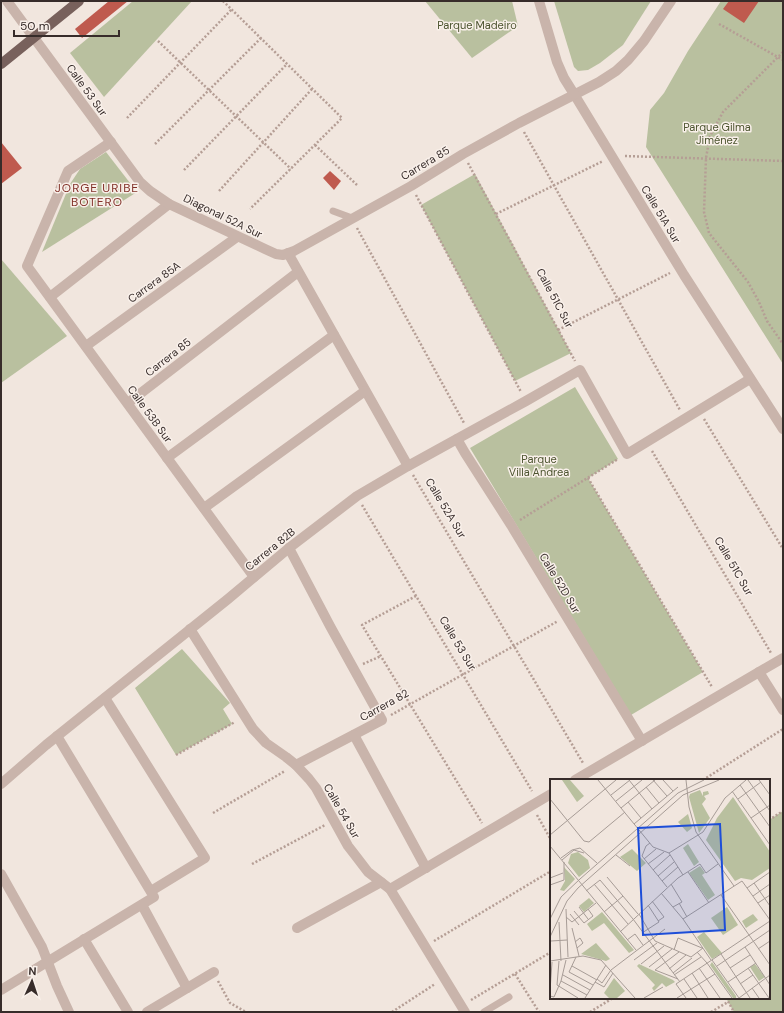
<svg xmlns="http://www.w3.org/2000/svg" width="784" height="1013" viewBox="0 0 784 1013" font-family="'DM Sans',sans-serif">
<rect width="100%" height="100%" fill="#f1e6de"/>
<g fill="#b9c09f">
<path d="M133,1H192L104,97L70,53Z"/>
<path d="M425,1H512L518,26L472,58Z"/>
<path d="M554,1H651L623,45L600,63L588,70L578,71L574,67Z"/>
<path d="M721,1H783V364L646,147L650,110L664,93L688,51Z"/>
<path d="M106,152L137,192L42,252L70,184L80,169Z"/>
<path d="M475,174L571,353L515,381L421,205Z"/>
<path d="M1,259L67,336L1,383Z"/>
<path d="M575,387L618,459L588,478L703,672L631,715L470,448Z"/>
<path d="M182,649L230,703L223,709L232,724L176,755L135,688Z"/>
<path d="M783,811V1012H734L726,998H769V820Z"/>
</g>
<g fill="#bf5a4e">
<path d="M109,1H128L82,38L75,29Z"/>
<path d="M729,1H759L744,23L723,9Z"/>
<path d="M1,142L22,168L1,184Z"/>
<path d="M330,171L341,181L334,190L323,178Z"/>
</g>
<g fill="none" stroke-linecap="round" stroke-linejoin="round">
<g stroke="#b59e95" stroke-width="2.5" stroke-dasharray="2 2" stroke-linecap="butt">
<path d="M223,1L342,118L250,209"/>
<path d="M719,24L783,60"/>
<path d="M158,41L291,169"/>
<path d="M783,52L723,112L710,136L706,158L704,212L709,233L748,282L759,302L767,321L783,344"/>
<path d="M127,118L232,9"/>
<path d="M524,132L680,410"/>
<path d="M155,144L261,38"/>
<path d="M315,145L357,185"/>
<path d="M625,156L783,161"/>
<path d="M468,163L575,361"/>
<path d="M184,170L287,64"/>
<path d="M219,191L312,89"/>
<path d="M416,195L521,392"/>
<path d="M496,214L603,161"/>
<path d="M357,228L464,423"/>
<path d="M558,330L670,273"/>
<path d="M704,419L783,549"/>
<path d="M652,451L771,653"/>
<path d="M413,475L583,763"/>
<path d="M588,478L712,687"/>
<path d="M362,505L532,791"/>
<path d="M520,520L618,459"/>
<path d="M416,596L362,625L482,823"/>
<path d="M363,664L381,656"/>
<path d="M391,715L558,621"/>
<path d="M176,755L235,722"/>
<path d="M703,780L783,729"/>
<path d="M213,813L285,771"/>
<path d="M537,815L551,840"/>
<path d="M769,820L783,811"/>
<path d="M252,864L325,825"/>
<path d="M434,941L551,871"/>
<path d="M515,974L539,1012"/>
<path d="M218,981L230,1003L246,1012"/>
<path d="M726,998L734,1012"/>
<path d="M471,1000L551,952"/>
<path d="M392,1012L435,984"/>
<path d="M590,1012L613,998"/>
<path d="M711,1012L728,1002"/>
</g>
<g stroke="#c9b4ab" stroke-width="7">
<path d="M333,211L352,218"/>
<path d="M484,1012L509,997"/>
</g>
<g stroke="#c9b4ab" stroke-width="10">
<path d="M574,94L684,275L783,429"/>
<path d="M111,142L68,171L27,266L254,577"/>
<path d="M288,253L408,466"/>
<path d="M50,297L169,204"/>
<path d="M86,346L237,237"/>
<path d="M128,403L298,272"/>
<path d="M457,439L465,453L511,525L642,741"/>
<path d="M167,458L334,335"/>
<path d="M204,508L365,391"/>
<path d="M289,548L330,626L382,720L296,765"/>
<path d="M190,629L253,729L266,743L286,757L296,765L309,779L316,788L348,846L355,855L368,872L390,889L465,1012"/>
<path d="M759,672L783,710"/>
<path d="M105,698L205,858L151,891"/>
<path d="M354,735L426,868"/>
<path d="M575,780L783,658"/>
<path d="M1,784L46,745L228,599L289,548L357,496L408,466L526,401L580,370L627,454L750,379"/>
<path d="M1,874L42,947L57,986L69,1012"/>
<path d="M390,889L551,794"/>
<path d="M142,905L187,988"/>
<path d="M297,928L381,882"/>
<path d="M84,939L128,1012"/>
<path d="M1,990L154,897L57,736"/>
<path d="M147,1012L214,972"/>
</g>
<g stroke="#c9b4ab" stroke-width="10">
<path d="M7,1L140,182L150,191L169,204L265,249L276,254L283,255L294,251L411,186L463,154L519,123L599,82L616,71L628,60L644,41L671,1"/>
<path d="M539,1L557,62L564,78L574,94"/>
</g>
<path stroke="#78615c" stroke-width="10" d="M1,64L79,1"/>
</g>
<g text-anchor="middle" stroke-width="3" stroke-linejoin="round" paint-order="stroke">
<g font-size="11" fill="#4c542f" stroke="#f9f0ea">
<text x="477" y="29">Parque Madeiro</text>
<text x="717" y="131">Parque Gilma<tspan x="717" dy="13">Jiménez</tspan></text>
<text x="539" y="463">Parque<tspan x="539" dy="13">Villa Andrea</tspan></text>
</g>
<g font-size="11" fill="#372c2a" stroke="#f9f0ea">
<text transform="translate(87 90) rotate(54)" y="4">Calle 53 Sur</text>
<text transform="translate(425 163) rotate(-31)" y="4">Carrera 85</text>
<text transform="translate(661 214) rotate(59)" y="4">Calle 51A Sur</text>
<text transform="translate(223 216) rotate(26)" y="4">Diagonal 52A Sur</text>
<text transform="translate(154 282) rotate(-36)" y="4">Carrera 85A</text>
<text transform="translate(555 298) rotate(62)" y="4">Calle 51C Sur</text>
<text transform="translate(168 357) rotate(-38)" y="4">Carrera 85</text>
<text transform="translate(150 414) rotate(54)" y="4">Calle 53B Sur</text>
<text transform="translate(446 508) rotate(59)" y="4">Calle 52A Sur</text>
<text transform="translate(270 549) rotate(-39)" y="4">Carrera 82B</text>
<text transform="translate(734 566) rotate(60)" y="4">Calle 51C Sur</text>
<text transform="translate(560 583) rotate(59)" y="4">Calle 52D Sur</text>
<text transform="translate(458 643) rotate(59)" y="4">Calle 53 Sur</text>
<text transform="translate(384 705) rotate(-29)" y="4">Carrera 82</text>
<text transform="translate(342 811) rotate(60)" y="4">Calle 54 Sur</text>
</g>
<g font-size="12" letter-spacing="1" fill="#813027" stroke="#f9f0ea">
<text x="97" y="192">JORGE URIBE<tspan x="97" dy="14">BOTERO</tspan></text>
</g>
</g>
<g transform="translate(550 779)">
<rect width="220" height="220" fill="#f1e6de"/>
<path d="M12,1H20L34,17L27,23ZM150,11L153,17V13L158,12L159,15L154,17L156,20L152,25L160,39L149,54L139,18L140,15ZM183,18L220,73V89L202,101L191,99L185,102L156,61L167,39ZM138,35L142,49L137,53L128,43ZM138,65L149,83L144,87L133,69ZM82,70L96,84L87,92L70,78ZM28,73L38,81L40,89L29,98L18,84L21,75ZM150,87L155,94L152,96L165,116L158,121L139,94ZM14,88L25,100L14,112L10,111L15,102ZM39,119L44,124L34,133L29,127ZM177,128L188,146L173,156L161,139ZM52,133L84,171L79,174L54,144L42,152L37,145ZM203,135L208,141L196,149L192,142ZM154,153L172,174L162,180L147,158ZM46,164L60,180L56,182L31,175ZM162,183L186,217V219H183L160,186ZM89,185L123,201L125,203L116,208L112,204L104,212L102,209L105,206L87,187ZM205,185L215,198L209,202L200,188ZM64,199L75,212L67,219H59L54,214Z" fill="#b9c09f"/>
<path fill="none" stroke="#a79c96" stroke-width="1" d="M48,1L103,68L119,74M79,1L102,30M103,1L117,17M113,1L123,12M136,1L139,28L146,53L184,107M198,1L220,32M209,1L220,16M190,6L220,48M96,8L109,24M182,12L220,66M61,16L80,1M0,20L34,62M188,20L211,3M66,22L92,1M78,23L91,39M71,29L105,1M201,39L220,26M84,45L128,8M0,56L66,1M34,62L39,63L75,33M100,64L96,67L92,77L117,108M0,67L86,171M119,74L153,53L175,19L196,1M119,74L133,96M66,76L80,87M11,79L22,71L30,69L47,84M94,80L106,70M12,81L24,71L34,74M98,85L114,73M103,91L120,76M138,93L159,124M108,97L124,83M57,98L88,135M0,99L13,94M112,102L128,88M204,104L220,127M44,105L78,145M121,105L132,123L123,128M0,106L14,101V83M197,109L220,93M36,112L50,101L83,140M111,114L133,140L161,181M171,116L220,186M203,117L220,105M102,122L114,138L108,142M129,124L137,138M208,124L220,116M29,128L38,140M16,130L18,178M24,132L34,144L43,137L38,130M54,133L73,117M20,135L29,146M89,135L105,162L141,178M16,138L22,143L46,124M0,140L11,118L30,100L128,14L154,1M83,140L130,203M133,140L192,102L220,141M9,143L11,182M22,149L29,177M70,153L128,99L150,85L156,94L168,85M92,154L109,143L98,126M0,158L17,122L28,109L133,16L169,1M77,161L85,155L93,166M1,162L17,161M25,163L30,159L33,164L27,169M195,168L220,206M208,170L220,162M124,171L128,159L152,169M147,173L157,184M171,175L200,219M26,178L19,193L43,206M141,178L153,169M84,181L107,164M162,181L189,219M0,182L33,177L51,181L85,219M9,182L7,206L28,219M157,184L182,219M91,185L114,167M22,187L47,201M167,187L220,151M99,188L122,170M149,189L170,219M180,189L200,176M198,189L219,219M119,190L136,176M123,194L142,179M142,194L158,219M13,196L40,211M124,196L151,178M47,200L52,204L61,191L115,150M128,200L105,191L129,173M134,200L147,219M11,202L37,216M45,203L54,208L63,194M178,203L206,184M190,205L203,196M202,209L209,219M0,212L2,183M0,217L4,218L11,202L16,181M35,219L56,186M94,219L113,208M127,219L165,195M136,219L126,205L220,142M189,219L220,196"/>
<path fill="#1d4ed8" fill-opacity="0.15" stroke="#1d4ed8" stroke-width="2" d="M170,45L175,151L93,156L88,49Z"/>
<rect width="220" height="220" fill="none" stroke="#372c2a" stroke-width="2"/>
</g>
<rect width="784" height="1013" fill="none" stroke="#372c2a" stroke-width="4"/>
<g transform="translate(32 981) rotate(3)" stroke="#f9f0ea" stroke-width="3" paint-order="stroke">
<path d="M0-3L7 15L0 10L-7 15Z" fill="#372c2a"/>
<text y="-6" font-size="11" font-weight="bold" text-anchor="middle" fill="#372c2a">N</text>
</g>
<path d="M14 30v6h105v-6" fill="none" stroke="#372c2a" stroke-width="2"/>
<text x="20" y="30" font-size="12" fill="#372c2a" stroke="#f9f0ea" stroke-width="3" paint-order="stroke">50 m</text>
</svg>
